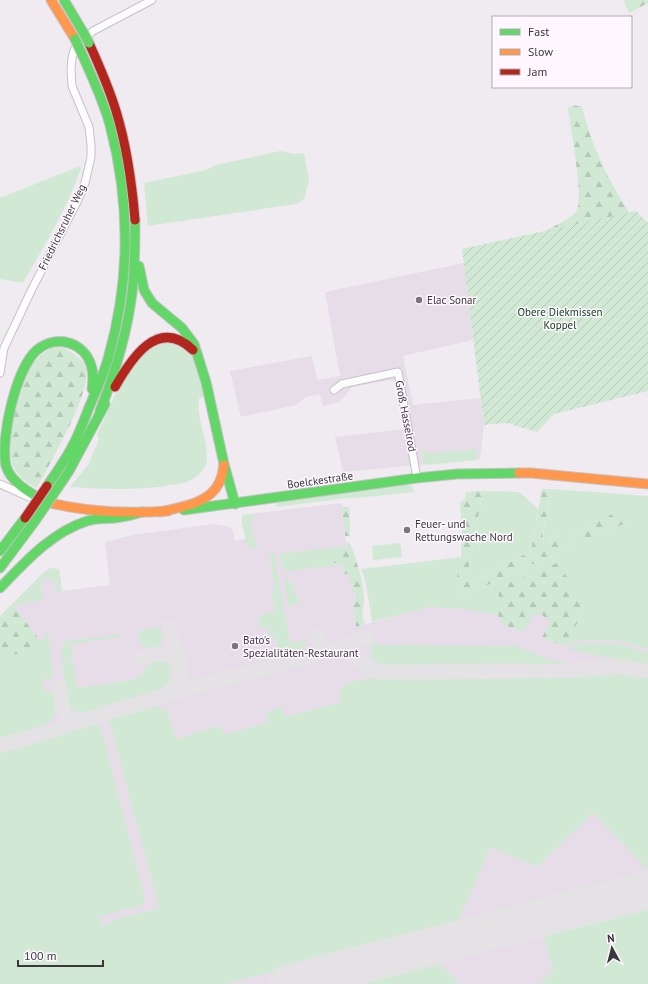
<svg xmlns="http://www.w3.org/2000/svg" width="648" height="984" viewBox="0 0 648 984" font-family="'PT Sans',sans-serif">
<defs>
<pattern id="forest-firs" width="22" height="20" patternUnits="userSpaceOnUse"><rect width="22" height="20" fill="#d1e9d4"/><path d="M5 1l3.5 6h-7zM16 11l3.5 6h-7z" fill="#b4c9b7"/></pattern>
<pattern id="garden-furrows" width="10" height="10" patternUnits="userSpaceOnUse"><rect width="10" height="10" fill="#d1e9d4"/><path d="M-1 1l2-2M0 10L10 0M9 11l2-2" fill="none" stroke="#b4c9b7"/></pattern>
</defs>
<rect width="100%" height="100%" fill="#f0ebf1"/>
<g fill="#e6dde8">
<path d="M464,263L473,340L403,356L413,405L480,398L484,425L480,459L343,472L335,437L404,429L395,382L391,380L352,387L340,402L323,406L320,394L306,397L296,405L241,417L230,371L312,356L317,380L340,376L325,292Z"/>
<path d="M342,503L345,538L353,570L355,602L354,603L356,627L467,597L648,522V984H0V616L40,576L50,568L59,569L62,591L110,585L105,542L133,535L213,524L230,527L233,532L235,541L253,537L251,519L258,513Z"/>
</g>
<g fill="#d1e9d4">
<path d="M280,151L295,154L304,153L309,181L304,199L296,204L148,226L144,183L206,170L216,165Z"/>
<path d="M80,166L81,168C67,209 44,246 23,283L0,279V198Z"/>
<path d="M167,340L192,354L206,396L199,398C196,418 208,438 207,459C206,469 198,477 189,481C184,484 176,484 171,485C137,491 103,489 70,487L88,465L99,439L97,435L112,401L138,356Z"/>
<path d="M476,449L477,460L425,465L421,451L427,450L428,454Z"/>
<path d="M402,484L412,486L415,492L357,498H347L277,507L276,503Z"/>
<path d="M551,489L648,496V649L620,641L582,640L563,646L588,606L499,587V615L464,609L440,608L435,606L372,622L366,584L361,569L461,557L459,569V589L464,593L476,590L502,579L529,565L541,562L557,554L566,546L627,523L621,511L570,533V540L562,542L560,534L550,537L551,544L544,546C542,533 545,523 548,511C550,504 550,496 551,489Z"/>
<path d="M483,491L517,492L522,494L538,509L531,551L477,580L469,582L467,577Z"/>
<path d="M258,513L251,519L253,537H255L256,545L260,544L258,547L251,548L247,545L242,523V515Z"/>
<path d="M400,543L402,557L373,560L372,546Z"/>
<path d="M345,546L346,553L332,556L343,564L287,571L282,567L280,554Z"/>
<path d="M269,551L275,555L283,607L291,644L307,639C307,651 291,652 282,654L279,652L274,635L270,636L268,632L270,631L269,626L261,629L258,618L263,614L275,612L271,590L275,589Z"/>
<path d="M50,568L59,569L62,591L56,592L55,580L50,581V576L45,577V581L40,582L44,601H28L15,607L12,604L40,576Z"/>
<path d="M286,577L288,578L289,583L293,582L295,595L299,597L300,603L288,606L284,579Z"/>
<path d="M157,627L161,629C170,661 128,648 141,630Z"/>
<path d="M48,629L53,678L42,680L44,692L54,690C56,705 61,714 47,724L0,740V659L39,643V640L45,639V634Z"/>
<path d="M122,634L119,637L71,644L73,657L62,659L61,648L65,641Z"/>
<path d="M373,642L377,645L516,646L551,660L566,662V665H382C371,661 369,652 373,642Z"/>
<path d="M583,643L620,644L648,653V666L567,649Z"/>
<path d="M73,659L77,688L128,681L143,674C147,654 178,656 170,678C167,685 163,688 157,692L83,714C78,714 73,712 69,708C65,702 63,669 62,660Z"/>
<path d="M621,673L648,677V870L593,813L537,867L491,847L457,924L226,984H0V753L96,723L101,728L145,898L144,904L143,905L100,916L102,926L110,924V921L159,908L109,720L154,706L164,709L168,713L176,739L221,725L224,735L268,722L266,712L282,707L285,717L341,702L339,692L348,682L366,679L577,677Z"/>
<path d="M648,906V984H539L553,971L543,934Z"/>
<path d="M438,962L460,984H351Z"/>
</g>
<g fill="url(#forest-firs)">
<path d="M623,0H648V3L629,13Z"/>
<path d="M574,105L582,107C591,144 608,181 630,213L543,232C552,227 571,219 577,210C584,197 570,126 568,108Z"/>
<path d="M62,347C70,352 84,358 86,369C91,392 54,456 42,479L36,488L21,478L12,465L7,437L29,366L50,348Z"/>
<path d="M542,489H551C550,496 550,504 548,511C545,523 541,533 544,546L551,544L550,537L561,534L562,541L570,540V533L622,510L627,523L566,546L557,554L541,562L529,565L502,579L476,590L464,593L459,589L456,582L461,557L462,528L460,502L465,499L466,492L483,491L467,577L470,582L477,580L531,551Z"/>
<path d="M342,507H349L350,524V536H345Z"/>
<path d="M346,541L351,545C356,561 363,579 364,597C364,604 360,618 365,624L356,627L353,603L355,602V592L352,590L349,574H344L342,563H333L332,556L345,553V550L348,549Z"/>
<path d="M557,563L588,606L563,646L542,637L550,623L547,618L540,614L532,615L525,632C518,629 507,628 501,622C496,616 499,595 499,587Z"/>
<path d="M12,604L38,638L39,643L34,649L0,659V616Z"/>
</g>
<path fill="url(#garden-furrows)" d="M636,211L648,223V391L554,414L537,432L506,423L484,425L462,249Z"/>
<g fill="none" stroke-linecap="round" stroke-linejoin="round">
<g stroke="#e5e2e6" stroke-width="15">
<path d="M169,626L181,667"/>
<path d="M318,636L323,652"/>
<path d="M334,649C351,648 363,670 381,672L561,671L620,667L648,671"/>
<path d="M141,657C149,656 158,653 166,655C186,661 184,684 169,694"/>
<path d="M60,688C62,705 60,720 82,721"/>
<path d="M0,746L205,683L241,675L334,649L367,637"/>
</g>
<path stroke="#e5e2e6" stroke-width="38" d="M287,984L648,890"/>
<g stroke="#c5c1c6" stroke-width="9">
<g id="street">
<path d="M0,373L4,348L32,289L77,202L85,183L91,157V145L89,127L72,86L71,69L72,58L74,50L82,41L93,31L152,0"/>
<path d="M334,390L342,384L398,372L417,478"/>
<path d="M0,484L29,497"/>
</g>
</g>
<g stroke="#c5c1c6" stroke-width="11">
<g id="fast">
<path d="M64,0L83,32"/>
<path d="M139,266L144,290L152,303L182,328L194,344L206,382L224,464L235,504"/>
<path d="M100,411C115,373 127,334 132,293C135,269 135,244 135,220"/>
<path d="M47,486C56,473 66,459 73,445C80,432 85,417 91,403C97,388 105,372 109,355C130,280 130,201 110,125C103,100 92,76 81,52"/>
<path d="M57,489L69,471L105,404"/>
<path d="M46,502C32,494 11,483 6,466C0,439 16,368 37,350C56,334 84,342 91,365C94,373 93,381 92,389"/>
<path d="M184,510L417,478L457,474L519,473"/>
<path d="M0,551L25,518"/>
<path d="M0,568L35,521"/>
<path d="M0,588C25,562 52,532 87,521C96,518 106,519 115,518C124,517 133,515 142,512"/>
</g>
</g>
<g stroke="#c5c1c6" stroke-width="11">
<g id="slow">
<path d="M51,0L75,39"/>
<path d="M519,473H531L648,484"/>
<path d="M46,502C86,512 127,514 168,511"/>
<path d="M160,512C180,507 209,504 219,483C222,478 223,471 224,465"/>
</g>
</g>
<g stroke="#c5c1c6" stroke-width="11">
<g id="jam">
<path d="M89,43C99,65 109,88 116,111C127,147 132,183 135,220"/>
<path d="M115,387C131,359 158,316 193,350"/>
</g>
</g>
<use href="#street" stroke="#fdfcfd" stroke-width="7"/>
<use href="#fast" stroke="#63d668" stroke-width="9"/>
<use href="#slow" stroke="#ff974d" stroke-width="9"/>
<use href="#jam" stroke="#b3261e" stroke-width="9"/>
<g stroke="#c5c1c6" stroke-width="11" stroke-linecap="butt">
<g id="fast-bridge">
<path d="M83,32L89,43"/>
<path d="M75,39L81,52"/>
<path d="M35,521L57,489"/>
</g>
</g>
<g stroke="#c5c1c6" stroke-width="11" stroke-linecap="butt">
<path id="jam-bridge" d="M25,518L47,486"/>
</g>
<use href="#fast-bridge" stroke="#63d668" stroke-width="9"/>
<use href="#jam-bridge" stroke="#b3261e" stroke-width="9"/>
</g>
<g fill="#7a777b" stroke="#fef7ff" stroke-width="1.5">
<circle cx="419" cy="300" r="4"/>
<circle cx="407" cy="530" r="4"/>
<circle cx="235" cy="646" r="4"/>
</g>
<g text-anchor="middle" stroke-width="3" stroke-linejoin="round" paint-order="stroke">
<g font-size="11" fill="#3b383c" stroke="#fef7ff">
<text transform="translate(62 227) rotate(-64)" y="4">Friedrichsruher Weg</text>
<text transform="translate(406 416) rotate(79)" y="4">Groß Hasselrod</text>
<text transform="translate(320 480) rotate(-8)" y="4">Boelckestraße</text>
</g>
<g font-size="11" fill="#3b383c" stroke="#fef7ff" text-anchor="start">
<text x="427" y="304">Elac Sonar</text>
<text x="415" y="528">Feuer- und<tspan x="415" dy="13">Rettungswache Nord</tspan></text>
<text x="243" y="644">Bato's<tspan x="243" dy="13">Spezialitäten-Restaurant</tspan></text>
</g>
<g font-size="11" fill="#0e3d19" stroke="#fef7ff">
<text x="560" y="316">Obere Diekmissen<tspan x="560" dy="13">Koppel</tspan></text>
</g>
</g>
<rect x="492" y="16" width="140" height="72" fill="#fef7ff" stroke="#b0abb1"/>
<rect x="500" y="29" width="20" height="6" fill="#63d668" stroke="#b0abb1"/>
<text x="528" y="36" font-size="12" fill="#3b383c">Fast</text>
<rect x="500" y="49" width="20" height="6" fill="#ff974d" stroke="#b0abb1"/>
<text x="528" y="56" font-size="12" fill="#3b383c">Slow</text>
<rect x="500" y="69" width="20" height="6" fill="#b3261e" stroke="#b0abb1"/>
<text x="528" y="76" font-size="12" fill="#3b383c">Jam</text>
<g transform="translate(612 948) rotate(353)" stroke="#fef7ff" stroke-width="3" paint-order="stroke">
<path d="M0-3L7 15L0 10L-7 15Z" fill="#3b383c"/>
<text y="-6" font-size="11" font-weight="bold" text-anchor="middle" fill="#3b383c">N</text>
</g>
<path d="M18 960v6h85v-6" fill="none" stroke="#3b383c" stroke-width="2"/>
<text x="24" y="960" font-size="12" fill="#3b383c" stroke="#fef7ff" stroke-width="3" paint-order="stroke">100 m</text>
</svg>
